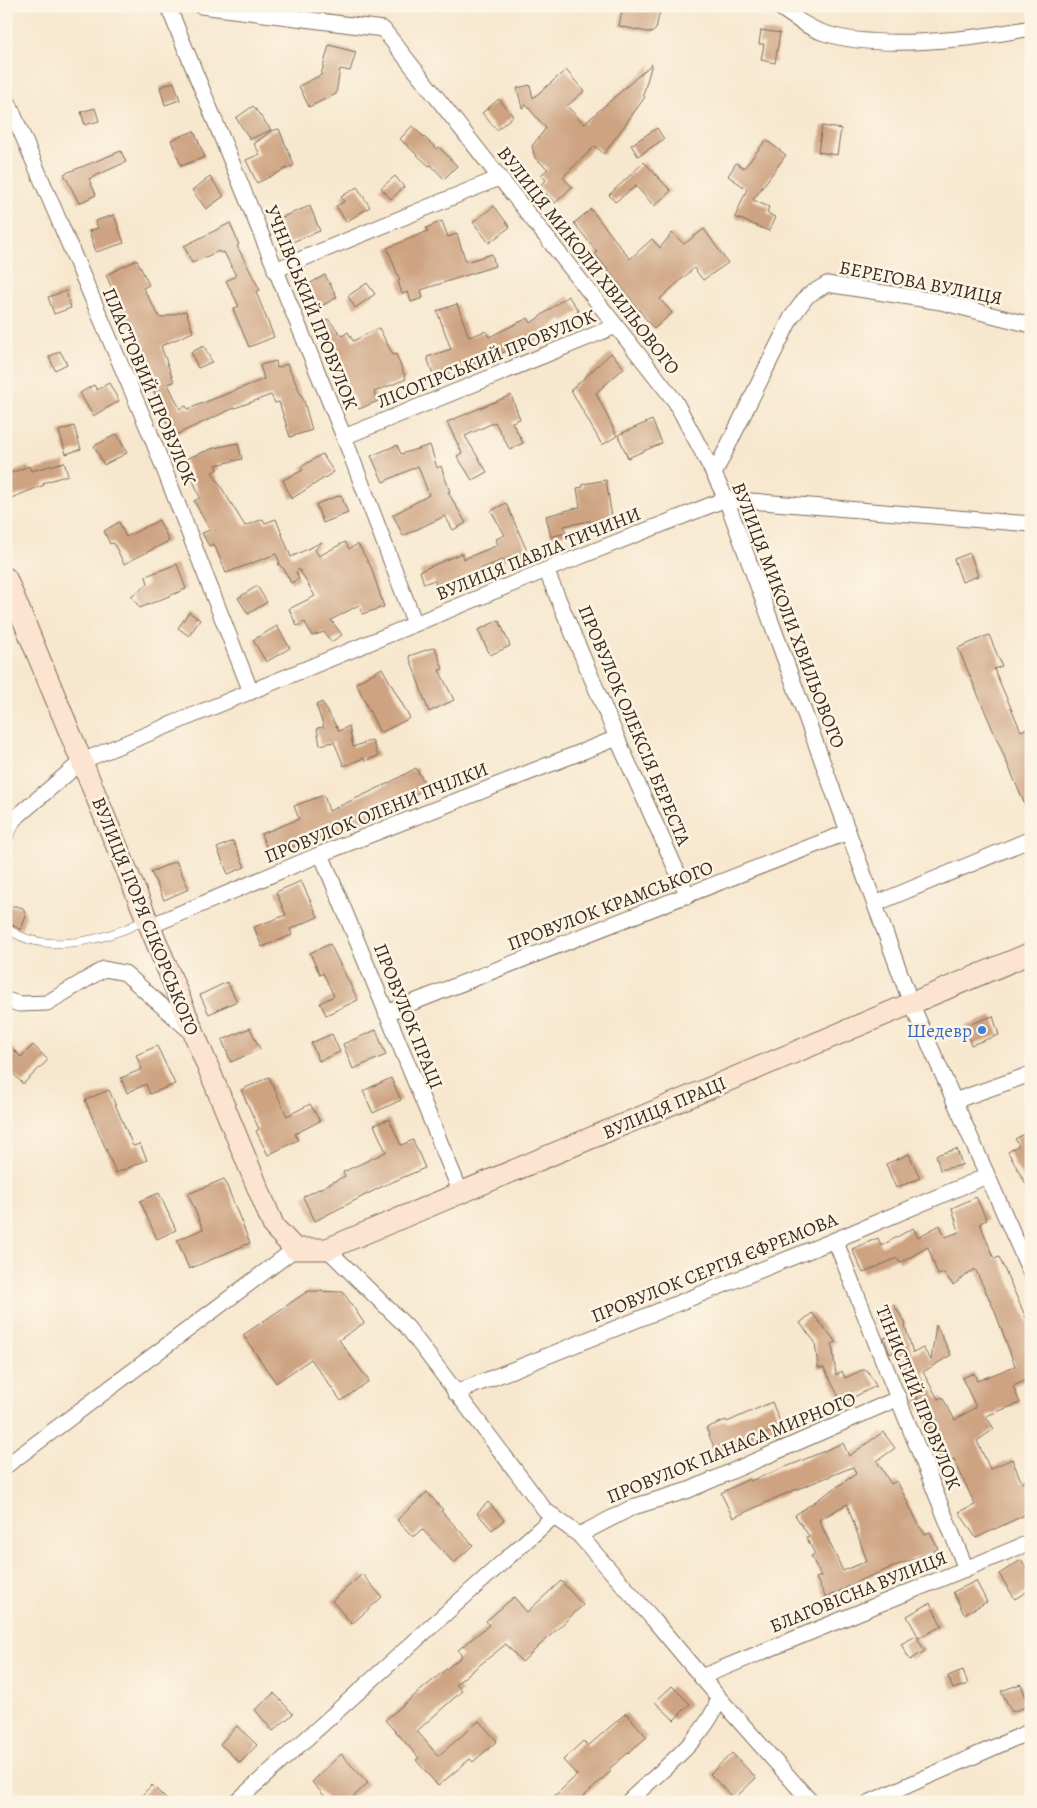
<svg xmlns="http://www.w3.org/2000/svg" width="1037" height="1808" viewBox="0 0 1037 1808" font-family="Alegreya,serif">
<rect width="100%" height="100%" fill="#fcf5e5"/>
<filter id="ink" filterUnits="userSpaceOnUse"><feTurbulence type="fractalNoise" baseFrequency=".02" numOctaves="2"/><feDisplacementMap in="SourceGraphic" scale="10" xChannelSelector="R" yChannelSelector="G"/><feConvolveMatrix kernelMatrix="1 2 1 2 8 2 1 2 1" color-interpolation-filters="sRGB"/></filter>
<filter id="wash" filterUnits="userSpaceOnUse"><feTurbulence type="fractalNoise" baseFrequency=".0096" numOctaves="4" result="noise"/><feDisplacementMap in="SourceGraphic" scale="20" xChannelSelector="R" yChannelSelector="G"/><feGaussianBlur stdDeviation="1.12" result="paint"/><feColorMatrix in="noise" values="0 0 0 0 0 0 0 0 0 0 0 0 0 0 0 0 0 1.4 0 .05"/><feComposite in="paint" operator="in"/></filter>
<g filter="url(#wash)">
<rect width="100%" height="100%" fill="#f7e7ce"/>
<g id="blocks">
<g fill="#cda381" fill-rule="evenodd">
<path d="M623,6H661L656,29L652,33L619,26Z"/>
<path d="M761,30L780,33L775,63L761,60L764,44H759Z"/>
<path d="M329,45L356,52L350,71L340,69L336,94L309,107L299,86L321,75Z"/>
<path d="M652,64L643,95L645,97L604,154L595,146L563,177L572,187L555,203L539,186L546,180L541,175L548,169L535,158L532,146L546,128L526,105L522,108L517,88L530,85L533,98L566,70L584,91L567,106L584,124Z"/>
<path d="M174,82L180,100L165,105L160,87Z"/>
<path d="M499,99L513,116L497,130L482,113Z"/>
<path d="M253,106L271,130L250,139L236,118Z"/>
<path d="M95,108L99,121L85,125L81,112Z"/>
<path d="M412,126L437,149L439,147L457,166L444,179L431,165L429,166L400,139Z"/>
<path d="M822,126L841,129L837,155L818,152Z"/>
<path d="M657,128L664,139L638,156L631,145Z"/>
<path d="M279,129L294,165L257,183L246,160L260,154L254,144L271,131Z"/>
<path d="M194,131L205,157L181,166L171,140Z"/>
<path d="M766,140L786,155L753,200L769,207L767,213L775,217L769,231L735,217L747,189L728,176L736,163L744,168Z"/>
<path d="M121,151L126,162L89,179L96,195L79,203L64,174Z"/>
<path d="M644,162L671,191L654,206L636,186L615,202L609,195Z"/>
<path d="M395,176L404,187L391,199L381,188Z"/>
<path d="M210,177L224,196L206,209L192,190Z"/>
<path d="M357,187L370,207L346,222L336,206L344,202L341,197Z"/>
<path d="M310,206L320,231L287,244L277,219Z"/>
<path d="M494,206L510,227L489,243L473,222Z"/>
<path d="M591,209L630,259L652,239L660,248L672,233L684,244L704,229L728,263L703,280L694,268L660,299L672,313L654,329L595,254L597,252L574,223Z"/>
<path d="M114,215L124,243L96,252L89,231L98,228L95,221Z"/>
<path d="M442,221L448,237L457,234L466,262L492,254L495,266L421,290L423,298L411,302L408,292L402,294L398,281L400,280L387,248L428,231L426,228Z"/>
<path d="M230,223L239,245L237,246L260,290L256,292L274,337L249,347L233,309L239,306L226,281L236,276L224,252L220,253L219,251L192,263L184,246Z"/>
<path d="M137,260L149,285L143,288L160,318L186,311L193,332L161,346L174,382L168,384L180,409L186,406L188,409L264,379L260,365L276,361L277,368L287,364L304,401L312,430L290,437L279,402L275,403L271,395L232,409L173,436L160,409L141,354L144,353L126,320L106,275Z"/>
<path d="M325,275L337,297L320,307L307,285Z"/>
<path d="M367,283L375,294L355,308L348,296Z"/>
<path d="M66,291L71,308L54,314L48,297Z"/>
<path d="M568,296L579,311L564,322L562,319L537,337L498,355L434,378L427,357L451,349L437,311L457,304L469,337L486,331L489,337L528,318L531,323Z"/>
<path d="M328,319L342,336L348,332L353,341L379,328L393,355L396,354L406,379L374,392L378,401L359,409L341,371L338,372L327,353L335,348L317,327Z"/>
<path d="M204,346L212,362L198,368L191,352Z"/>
<path d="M60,351L67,364L55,370L49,357Z"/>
<path d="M611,353L624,368L596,393L617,436L602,445L571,390Z"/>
<path d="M109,383L119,401L93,416L80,393L94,385L97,390Z"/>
<path d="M511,395L520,419L512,422L523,443L510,450L495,422L465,436L487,472L472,480L457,456L462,453L447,422Z"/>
<path d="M652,420L662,443L628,458L618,435Z"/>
<path d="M74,426L81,449L66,454L59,431Z"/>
<path d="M117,434L127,453L104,465L94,446Z"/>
<path d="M238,443L242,459L216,465L218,469L212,472L245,526L263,519L265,523L276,519L291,557L322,542L315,550L319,556L345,542L349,549L358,544L371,567L384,607L362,614L359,605L331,620L342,635L331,642L324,632L312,636L305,622L297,626L289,609L315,596L299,569L296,572L299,579L291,583L284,569L278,564L280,563L276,554L226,573L214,544L209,546L202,533L210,530L194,501L200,498L185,459L214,448Z"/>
<path d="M397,445L401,454L430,445L437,468L441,466L450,492H448L466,523L453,530L445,516L403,536L393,515L429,495L418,466L383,482L371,456Z"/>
<path d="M322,454L334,472L291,499L283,480L303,470L301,467Z"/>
<path d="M64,462L68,475L43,483L44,485L6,500V475L29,466L31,471Z"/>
<path d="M606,480L613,523L591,527L590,521L564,526L566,533L551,537L546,516L580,507L577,488L583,487V484Z"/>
<path d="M341,495L348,513L323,523L316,504Z"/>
<path d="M506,503L527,551L470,573L472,577L438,590L434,580L424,584L420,571L462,553L464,559L498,545L496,539L505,535L491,511Z"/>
<path d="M159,520L169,541L124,564L114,543L110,544L104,531L119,522L126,537Z"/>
<path d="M970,553L978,576L962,582L954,559Z"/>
<path d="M177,564L186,589L140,608L131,596L148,584L146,576Z"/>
<path d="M257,586L267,602L248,614L238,598Z"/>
<path d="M189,612L200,620L189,636L178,628Z"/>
<path d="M499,620L510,646L490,655L478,630Z"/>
<path d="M277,626L290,648L266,662L253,640Z"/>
<path d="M989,635L1002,666L994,669L1021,731L1031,727V819L958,648Z"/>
<path d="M435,647L443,669L439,670L454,700L429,712L409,656Z"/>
<path d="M382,668L410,718L380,733L356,683Z"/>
<path d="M322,702L339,731L349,726L353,747L372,740L378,756L365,761L364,758L344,766L334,742L320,745L317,728L324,727L316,705Z"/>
<path d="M416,768L427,787L391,810L354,826L308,843L307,841L270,856L261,834L299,819L294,806L324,795L329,811L389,783Z"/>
<path d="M233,841L245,867L228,874L217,848Z"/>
<path d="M176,861L189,889L164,900L151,872Z"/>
<path d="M301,881L318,917L290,929L292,935L262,947L254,927L286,915L276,892Z"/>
<path d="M16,906L23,908L26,916L21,930L6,921V907Z"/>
<path d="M330,944L358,1000L326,1015L320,1003L334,996L323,973L320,975L310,953Z"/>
<path d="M227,982L237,1001L209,1014L200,995Z"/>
<path d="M993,1016L999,1035L971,1045L965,1026Z"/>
<path d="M250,1028L260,1049L231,1062L222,1040Z"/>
<path d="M376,1030L386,1055L353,1069L343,1044Z"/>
<path d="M332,1034L340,1052L319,1061L311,1043Z"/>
<path d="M6,1042L21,1057L33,1045L48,1060L23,1084L6,1066Z"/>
<path d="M157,1046L175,1084L150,1094L146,1084L127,1093L121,1078L142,1069L136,1055Z"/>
<path d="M269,1077L287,1116L310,1104L320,1121L295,1134L298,1140L268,1155L256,1131L259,1129L241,1090Z"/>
<path d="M391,1078L401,1100L373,1113L363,1091Z"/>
<path d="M109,1090L133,1146L140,1144L147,1160L116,1173L85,1100Z"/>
<path d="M389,1119L401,1145L413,1140L425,1168L383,1186L315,1221L303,1197L345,1176L343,1172L386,1152L374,1125Z"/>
<path d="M1031,1130V1193L1008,1152L1019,1145L1015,1139Z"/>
<path d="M957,1149L962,1165L940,1170L936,1155Z"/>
<path d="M909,1154L920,1178L896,1188L886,1164Z"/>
<path d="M224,1179L250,1243L189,1269L177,1240L203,1229L188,1194Z"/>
<path d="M159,1193L176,1230L157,1239L140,1201Z"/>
<path d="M976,1197L987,1220L980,1223L994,1259L999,1257L1031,1329V1378L1013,1386L1020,1403L986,1416L994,1429L977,1441L990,1469L1012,1459L1022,1483L1031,1478V1512L976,1538L959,1512L975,1505L954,1459L942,1465L930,1443L936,1440L914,1401L918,1399L894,1352L890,1354L884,1338L891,1336L878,1316L894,1305L906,1324L905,1325L913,1353L923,1348L931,1360L936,1325L951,1355L923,1372L938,1399L942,1397L955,1420L976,1407L962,1378L974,1373L977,1381L1015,1366L994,1309L975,1269L953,1285L944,1273L938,1275L928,1247L900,1263L897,1258L863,1273L852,1249L878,1238L881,1246L913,1228L918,1237L940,1225L945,1237L959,1232L952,1208Z"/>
<path d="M308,1291L343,1292L364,1323L339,1340L369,1381L341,1401L311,1359L276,1383L243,1335Z"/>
<path d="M812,1313L836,1342L832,1344L836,1375L842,1371L845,1378L862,1370H867L876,1386L842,1403L824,1368H818L815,1342L800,1323Z"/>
<path d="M772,1402L782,1427L717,1454L706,1428L726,1420L727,1422Z"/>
<path d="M883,1432L895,1448L877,1461L891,1484L897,1481L920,1527L925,1534L930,1532L938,1549L863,1579L826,1598L816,1578L821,1576L811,1556L815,1554L806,1537L809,1536L795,1515L856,1474L853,1467L780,1496L733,1518L721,1493L749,1479L750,1481L796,1463L843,1443L849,1456ZM847,1504L867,1561L843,1571L819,1520Z"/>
<path d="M427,1492L443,1510L441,1511L473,1545L454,1563L422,1529L413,1537L397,1520Z"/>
<path d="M488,1502L504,1520L492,1530L477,1513Z"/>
<path d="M1021,1560L1031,1575V1589L1015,1599L999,1574Z"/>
<path d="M362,1574L382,1597L352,1624L332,1601Z"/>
<path d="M561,1581L583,1605L522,1662L506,1644L456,1684L462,1691L417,1731L438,1756L479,1721L497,1741L473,1762L470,1759L438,1786L416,1760L419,1758L385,1720L462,1656L458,1650L489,1625L486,1621L514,1597L527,1612Z"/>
<path d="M976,1581L987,1602L964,1614L953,1592Z"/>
<path d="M930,1603L942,1626L919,1638L907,1616Z"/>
<path d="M916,1636L925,1651L910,1660L901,1644Z"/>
<path d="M963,1670L968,1684L953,1689L948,1676Z"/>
<path d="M1021,1684L1029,1706L1012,1712L1001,1691Z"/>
<path d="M672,1686L690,1704L674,1720L655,1702Z"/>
<path d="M274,1693L293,1714L273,1731L255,1710Z"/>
<path d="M626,1713L647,1737L609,1769L611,1771L578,1802H548L577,1775L563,1760L583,1741L588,1746Z"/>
<path d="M237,1726L257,1745L240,1763L220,1744Z"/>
<path d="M732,1753L756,1778L734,1799L710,1774Z"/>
<path d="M341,1754L368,1783L348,1802H330L312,1782Z"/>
<path d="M152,1785L169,1802H135Z"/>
</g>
</g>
</g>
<g filter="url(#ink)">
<use href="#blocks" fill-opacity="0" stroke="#7d6c5c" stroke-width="1"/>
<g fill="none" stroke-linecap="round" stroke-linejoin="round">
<g stroke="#7d6c5c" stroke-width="9">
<g id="lane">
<path d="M6,843L16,823"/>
<path d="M6,927C41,957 110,940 146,919"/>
</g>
</g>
<g stroke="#7d6c5c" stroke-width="17">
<g id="street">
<path d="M168,6L344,437L415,624"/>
<path d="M201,6L383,29L675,401L714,474L726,499L911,1003L1031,1274"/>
<path d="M778,6C792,16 808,28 824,33C879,51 975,39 1031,28"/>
<path d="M6,97L150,433L251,692"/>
<path d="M275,270L499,178"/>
<path d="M344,437L616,326"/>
<path d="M714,474L791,318L807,296L827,284L941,302L1031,325"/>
<path d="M546,570L617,738L688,896"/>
<path d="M6,826L82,761L546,570L726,499L1031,524"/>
<path d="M321,854L461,1193"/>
<path d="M875,904L1031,839"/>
<path d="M150,926L321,854L617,738"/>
<path d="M6,1000L19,1004L47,1003L104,969L125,973L191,1032"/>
<path d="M386,1013L848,832"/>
<path d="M954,1101L1031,1074"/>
<path d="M835,1240L966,1569"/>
<path d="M327,1249L407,1327L545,1510L579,1535L653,1619L719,1698L811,1802"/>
<path d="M455,1393L835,1240L987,1176"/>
<path d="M6,1466L295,1249"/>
<path d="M579,1535L633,1507L689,1490L899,1398"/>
<path d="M701,1677L1031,1542"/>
<path d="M236,1802L554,1516"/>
<path d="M628,1802C657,1773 707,1738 719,1698"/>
<path d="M870,1802L1031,1731"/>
</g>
</g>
<g stroke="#7d6c5c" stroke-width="23">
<path id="secondary" d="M6,578L274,1227L295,1249H327L1031,953"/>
</g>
<use href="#lane" stroke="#fff" stroke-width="8"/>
<use href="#street" stroke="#fff" stroke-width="15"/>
<use href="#secondary" stroke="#fde4d1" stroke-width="21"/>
</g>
</g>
<circle fill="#3f7fe0" stroke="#fcf5e5" stroke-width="2" cx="982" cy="1030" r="5"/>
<g text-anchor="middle" stroke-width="5" stroke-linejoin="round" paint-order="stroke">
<g font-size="19" fill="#3b2a1e" stroke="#fcf5e5">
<text transform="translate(589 260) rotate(52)" y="7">ВУЛИЦЯ МИКОЛИ ХВИЛЬОВОГО</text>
<text transform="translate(921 282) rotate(11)" y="7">БЕРЕГОВА ВУЛИЦЯ</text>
<text transform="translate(312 307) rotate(68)" y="7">УЧНІВСЬКИЙ ПРОВУЛОК</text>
<text transform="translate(486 358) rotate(-22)" y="7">ЛІСОГІРСЬКИЙ ПРОВУЛОК</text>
<text transform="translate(150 386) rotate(67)" y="7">ПЛАСТОВИЙ ПРОВУЛОК</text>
<text transform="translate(538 553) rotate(-22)" y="7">ВУЛИЦЯ ПАВЛА ТИЧИНИ</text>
<text transform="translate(789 615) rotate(69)" y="7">ВУЛИЦЯ МИКОЛИ ХВИЛЬОВОГО</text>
<text transform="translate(635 725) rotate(67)" y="7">ПРОВУЛОК ОЛЕКСІЯ БЕРЕСТА</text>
<text transform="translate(376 812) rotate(-22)" y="7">ПРОВУЛОК ОЛЕНИ ПЧІЛКИ</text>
<text transform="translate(610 905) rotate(-21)" y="7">ПРОВУЛОК КРАМСЬКОГО</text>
<text transform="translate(146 916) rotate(68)" y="7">ВУЛИЦЯ ІГОРЯ СІКОРСЬКОГО</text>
<text transform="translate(409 1016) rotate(68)" y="7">ПРОВУЛОК ПРАЦІ</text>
<text transform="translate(664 1107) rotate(-23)" y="7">ВУЛИЦЯ ПРАЦІ</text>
<text transform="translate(714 1267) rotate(-22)" y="7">ПРОВУЛОК СЕРГІЯ ЄФРЕМОВА</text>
<text transform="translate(919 1397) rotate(68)" y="7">ТІНИСТИЙ ПРОВУЛОК</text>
<text transform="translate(731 1447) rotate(-22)" y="7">ПРОВУЛОК ПАНАСА МИРНОГО</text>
<text transform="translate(858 1591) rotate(-22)" y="7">БЛАГОВІСНА ВУЛИЦЯ</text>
</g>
<g font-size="19" fill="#366cbe" stroke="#fcf5e5" text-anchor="end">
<text x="972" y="1037">Шедевр</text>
</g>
</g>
<rect width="1037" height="1808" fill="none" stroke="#fcf5e5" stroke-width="25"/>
</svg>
